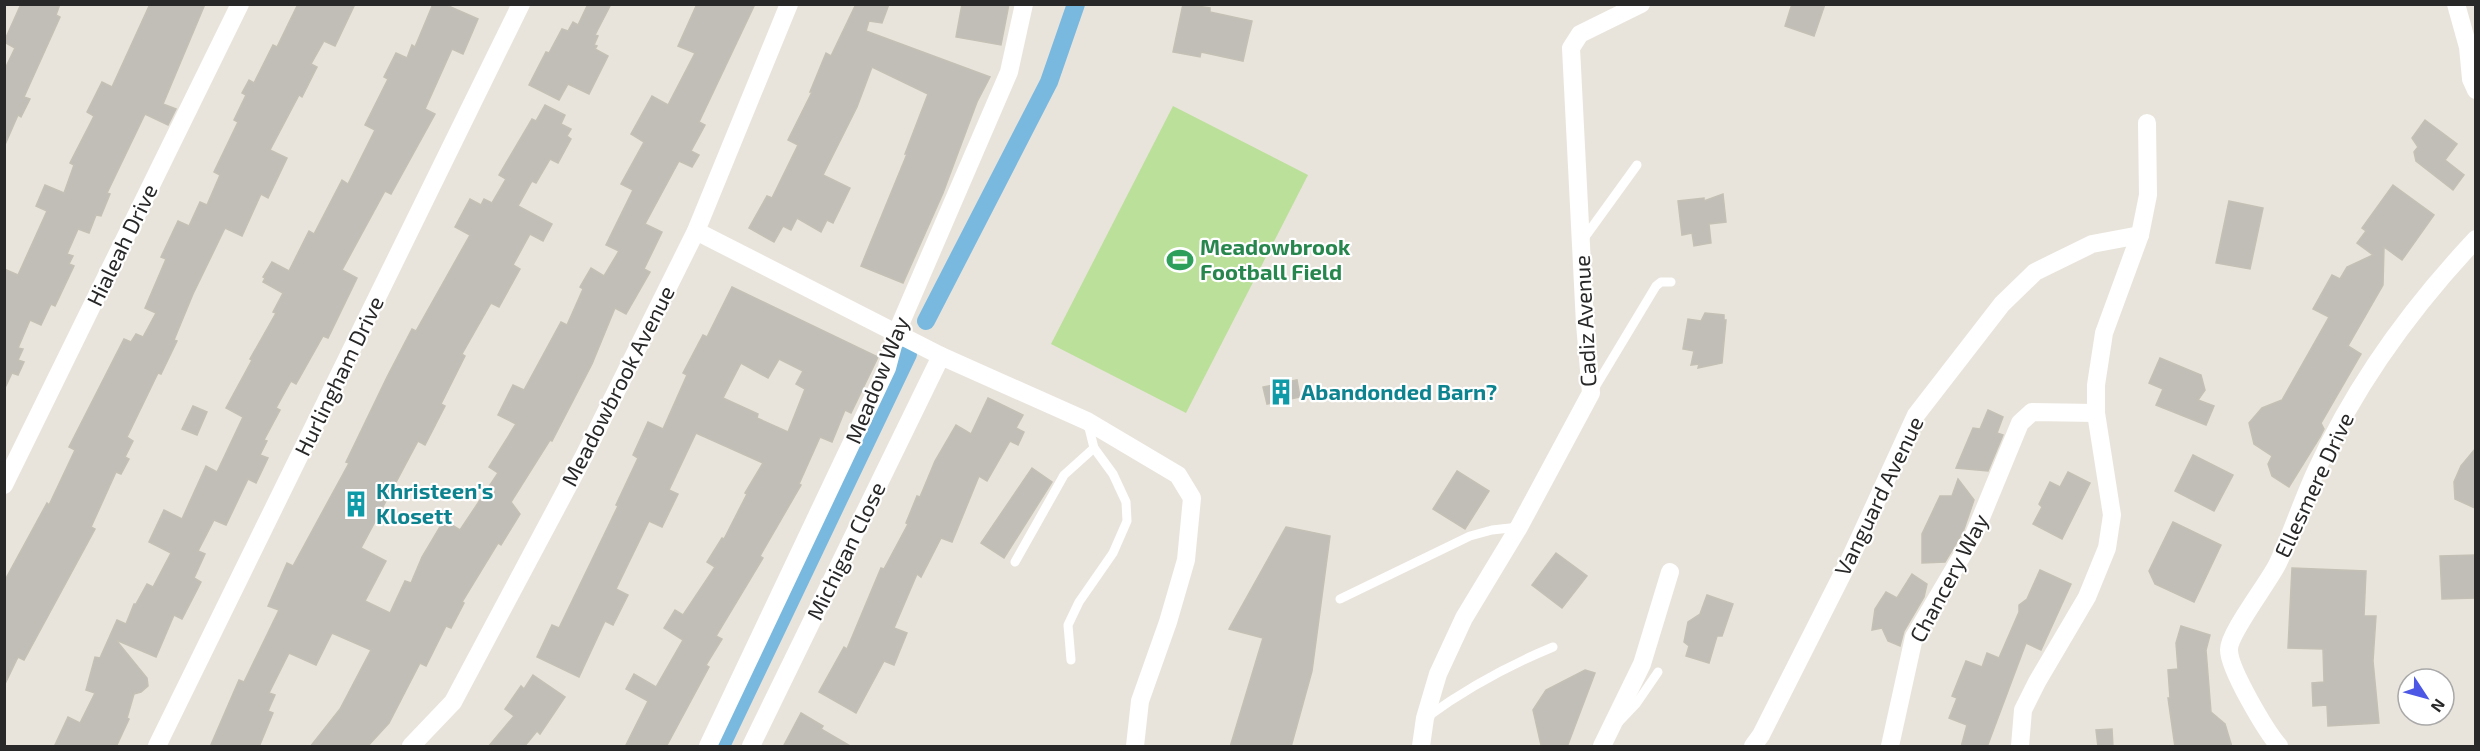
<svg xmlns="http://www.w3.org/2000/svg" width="2480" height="751" viewBox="0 0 2480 751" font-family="'Exo 2',sans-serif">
<rect width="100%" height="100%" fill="#e9e4db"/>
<path fill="#bbe09a" d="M1173,106L1308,175L1186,413L1051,344Z"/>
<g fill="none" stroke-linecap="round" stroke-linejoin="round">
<g stroke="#79b9e0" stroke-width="18">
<path d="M926,321L1049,82L1076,4"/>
<path d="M721,746L908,354"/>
</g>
</g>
<g fill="#c1beb8" stroke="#c4c0b5" stroke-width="1.5" fill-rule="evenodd">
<path d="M21,4H60L56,15L60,17L24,97L30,99L21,117L18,115L4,147V71L15,48L4,42Z"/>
<path d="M150,4H205L163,104L176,109L168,125L145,114L107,193L110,194L101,216L96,215L89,233L78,229L67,254L73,256L69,264L74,266L55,306L51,304L41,325L30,320L18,348L23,349L18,360L24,362L18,375L12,373L4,390V269L18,275L47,211L36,206L45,185L64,193L74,165L70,163L94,116L87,112L102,82L112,87Z"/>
<path d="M298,4H355L335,46L324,41L311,64L317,67L302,97L299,95L270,150L287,158L268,198L261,194L242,236L225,228L193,294L174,340L177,341L161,374L158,373L127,437L133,441L125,457L129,459L121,474L116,472L91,527L95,529L24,660L18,657L4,686V582L47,503L49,505L75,450L69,447L124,339L131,342L136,334L143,337L156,313L145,308L166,259L161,257L178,221L189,226L200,202L207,205L220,175L214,172L238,122L234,120L246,95L242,93L249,80L254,83L273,45L277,47Z"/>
<path d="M433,4H444L478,19L463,54L452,49L425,109L435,114L391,194L385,191L342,270L357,278L328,338L323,336L296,384L291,381L276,408L280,410L264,440L267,441L260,455L268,458L256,483L248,479L226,525L214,520L198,551L205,554L194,578L201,582L182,619L174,615L156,657L116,640L147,678L148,686L141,692L134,694L127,718L129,719L116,747H54L68,717L80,723L95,693L86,690L95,657L100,658L117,620L126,624L134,604H136L147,584L153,587L171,553L149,542L164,510L182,519L206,466L217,472L243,417L226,408L252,360L250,359L276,313L273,312L283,293L263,282L265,278L263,277L272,262L289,271L309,231L314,234L342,180L348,184L375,130L365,125L388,79L384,77L396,53L407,58L412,45L415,47Z"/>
<path d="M588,4H611L595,35L598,36L594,45L597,46L595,49L608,56L589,94L568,84L559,100L529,85L546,52L549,53L562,29L568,31L573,22L578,25Z"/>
<path d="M697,4H755L699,122L705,125L691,151L699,155L692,167L679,161L645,224L662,232L644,269L650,272L626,314L615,308L592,364L552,441L550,440L511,502L520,514L501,545L498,543L462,602L464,603L451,628L446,626L426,666L420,663L389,723L367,747H310L340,709L371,650L332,633L316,665L289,653L269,693L275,695L268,711L273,713L259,747H210L239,680L244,682L279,610L268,606L287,563L293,566L349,463L346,462L387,377L412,329L416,331L470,235L455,227L470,199L481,205L484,199L492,203L506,179L499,175L532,119L536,121L545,105L565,115L561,124L571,129L567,136L571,139L558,163L550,159L536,183L532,181L518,206L552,224L543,241L530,234L513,265L520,269L499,307L491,303L462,354L465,356L441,404L445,406L425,445L418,441L361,548L386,561L365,601L390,613L405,581L411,583L422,557L444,520L460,530L498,473L489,467L516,424L498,415L513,385L524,390L561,322L567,325L583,289L580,287L591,268L604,276L619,251L606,245L633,190L621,184L644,142L631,134L652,96L668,105L695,53L678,46Z"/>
<path d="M856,4H889L882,23L869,21L866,31L990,77L977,102L943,193L903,283L861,266L907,154H905L928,94L872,67L857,107L823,175L850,188L833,223L827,220L821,232L797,218L791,230L783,226L774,242L749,228L767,196L772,198L798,145L788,140L812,92H810L826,53L831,56Z"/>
<path d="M962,4H1009L1001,45L956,37Z"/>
<path d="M1183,4L1210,8V12L1252,21L1243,61L1201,52L1200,57L1173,52Z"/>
<path d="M1792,4H1825L1814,36L1785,26Z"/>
<path d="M2425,120L2457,144L2445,160L2464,175L2453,190L2416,161L2414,152L2418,147L2412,138Z"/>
<path d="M2393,185L2434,215L2402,260L2384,247L2383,285L2348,346L2361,354L2321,423L2324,429L2320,437L2289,487L2272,476L2268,464L2272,456L2254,444L2249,423L2262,408L2282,400L2329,317L2313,309L2332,275L2340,279L2347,267L2373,255L2357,243L2366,231L2362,228Z"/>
<path d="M1723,194L1726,222L1709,224L1711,243L1694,246L1692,233L1682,235L1678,201L1704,198V201Z"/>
<path d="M2229,201L2263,208L2250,269L2216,263Z"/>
<path d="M732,287L878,357L851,413L845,410L832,442L820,437L799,484L801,485L760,556L763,558L716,636L722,639L706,665L709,667L666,747H625L648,701L626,689L634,674L656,687L683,640L664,628L675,610L683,615L715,567L707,562L722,538L724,539L747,494L745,493L763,463L696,433L669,490L678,494L662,527L649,521L616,589L628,595L613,625L605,621L579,677L537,657L552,625L559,628L618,506L616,505L638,458L633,455L648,422L663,429L687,375L683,373L703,335L707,337ZM779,359L803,371L796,384L805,389L788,432L757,418L758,414L723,398L741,363L768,378Z"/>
<path d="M1705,313L1724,315V320H1726L1722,363L1698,368L1699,364L1691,365L1694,351L1683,349L1688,319L1701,321Z"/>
<path d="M2160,358L2201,375L2205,390L2198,400L2214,406L2206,425L2156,405L2163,389L2149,383Z"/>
<path d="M1297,380L1300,397L1267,404L1263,387Z"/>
<path d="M988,398L1023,415L1016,428L1024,432L1018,445L1010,441L987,481L979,476L952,542L941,538L921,577L917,574L894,628L907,633L894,665L884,661L856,713L819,692L844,647L847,649L881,568L884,569L908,524L906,523L917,496L920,497L935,461L956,425L971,434Z"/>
<path d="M193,406L207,412L197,435L182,429Z"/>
<path d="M1988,410L2003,417L1997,433L2003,435L1988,471L1956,468L1973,428L1980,429Z"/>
<path d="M2475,449V508L2455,499L2454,482L2461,466Z"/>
<path d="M2193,455L2233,475L2214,511L2175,491Z"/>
<path d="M1032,468L1052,482L1004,558L981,543Z"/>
<path d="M1457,471L1489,491L1465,529L1433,509Z"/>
<path d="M2068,472L2090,483L2062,539L2033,524L2042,507L2039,504L2050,482L2060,487Z"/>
<path d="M1958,479L1974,500L1963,532L1945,562L1922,563V534L1940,496H1952Z"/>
<path d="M2173,522L2221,545L2194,602L2155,584L2149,571Z"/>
<path d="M1286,527L1330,536L1312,671L1291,747H1230L1263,638L1229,629Z"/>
<path d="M1556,553L1587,576L1562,608L1532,585Z"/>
<path d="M2475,555V598L2442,599L2440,556Z"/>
<path d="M2292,568L2366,571L2364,616H2376L2373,661L2379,723L2328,726L2327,705L2313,706L2312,683L2324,682L2323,649L2288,648Z"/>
<path d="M2040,570L2071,584L2041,650L2026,643L1987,747H1961L1967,725L1949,718L1957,698L1952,696L1966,661L1982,667L1987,653L1999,658L2019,612V605L2027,599Z"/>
<path d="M1912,574L1927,584L1924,597L1904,631L1900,646L1888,641L1882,628L1872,630L1875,609L1886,592L1897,598Z"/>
<path d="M1707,595L1733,604L1722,636H1717L1709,663L1686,656L1689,646L1684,642L1688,622L1700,614Z"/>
<path d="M2181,626L2210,635L2206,650L2211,712L2225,724L2232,747H2175L2168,698H2170L2168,670L2178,669L2176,643Z"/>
<path d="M1585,670L1595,673L1567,747L1541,745L1533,710L1546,690Z"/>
<path d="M533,675L565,697L540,734L537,731L524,747H488L514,716L505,709L521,686L524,689Z"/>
<path d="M801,713L823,726L821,729L852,747H783Z"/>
<path d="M2112,729L2113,747H2098L2096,730Z"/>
</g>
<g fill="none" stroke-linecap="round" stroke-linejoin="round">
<g stroke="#fff" stroke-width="9">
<path d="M1582,241L1637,165"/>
<path d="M1594,389L1656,286L1661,282H1671"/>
<path d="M1015,562L1064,475L1094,448"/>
<path d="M1340,599L1470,536L1492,530L1519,527"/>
<path d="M1071,660L1068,625L1079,602L1113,553L1127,521L1126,502L1113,474L1094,448L1088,424"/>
<path d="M1427,717C1467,688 1507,666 1553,647"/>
<path d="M1618,723L1636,704L1658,672"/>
</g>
<g stroke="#fff" stroke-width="18">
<path d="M2456,4L2468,47L2471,79L2476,90"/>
<path d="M696,231L941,356L1087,421L1178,475L1192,498L1186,560L1168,622L1140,701L1135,746"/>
<path d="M4,485L240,4"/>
<path d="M157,746L521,4"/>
<path d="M411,746L453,702L584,456L696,231L789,4"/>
<path d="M708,746L887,368L896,334L1009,72L1024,4"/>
<path d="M751,746L941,356"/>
<path d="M1421,746L1425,718L1438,674L1464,618L1519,527L1591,393L1585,324L1571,48L1580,34L1641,4"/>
<path d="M1602,746L1642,664L1670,572"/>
<path d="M1753,746L1761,735L1849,561L1916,415L2002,304L2035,272L2092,244L2140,235"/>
<path d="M1890,746L1914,637L1973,537L2020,423L2032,412L2096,413"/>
<path d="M2020,746L2023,710L2037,682L2087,597L2107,548L2112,515L2096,413V385L2104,333L2140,235L2148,195L2147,123"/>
<path d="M2279,746C2266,731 2229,669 2229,650C2228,634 2269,582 2278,563C2292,533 2302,501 2316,471C2355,385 2412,307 2476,239"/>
</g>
</g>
<defs>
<g id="stadium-bare" transform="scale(2.07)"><path d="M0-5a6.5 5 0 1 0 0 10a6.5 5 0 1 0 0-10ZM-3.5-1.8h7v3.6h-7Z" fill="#2e9e5b" stroke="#fff" stroke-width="2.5" paint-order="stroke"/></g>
<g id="building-bare" transform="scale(2.07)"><path d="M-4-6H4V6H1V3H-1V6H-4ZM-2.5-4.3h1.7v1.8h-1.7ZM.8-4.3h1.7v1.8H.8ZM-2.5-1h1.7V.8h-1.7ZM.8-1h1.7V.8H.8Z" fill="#0f9aa8" stroke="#fff" stroke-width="2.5" paint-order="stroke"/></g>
</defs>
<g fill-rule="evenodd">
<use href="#stadium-bare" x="1180" y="260"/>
<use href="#building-bare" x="1281" y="392"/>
<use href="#building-bare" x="356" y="504"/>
</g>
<g text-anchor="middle" stroke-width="4.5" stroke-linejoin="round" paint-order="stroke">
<g font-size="22" fill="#282828" stroke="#fff">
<text transform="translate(122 245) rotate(-64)" y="8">Hialeah Drive</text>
<text transform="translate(1585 321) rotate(-93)" y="8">Cadiz Avenue</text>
<text transform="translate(339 376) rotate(-64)" y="8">Hurlingham Drive</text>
<text transform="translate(877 380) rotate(-68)" y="8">Meadow Way</text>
<text transform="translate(618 386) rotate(-63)" y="8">Meadowbrook Avenue</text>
<text transform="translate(2314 485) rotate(-65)" y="8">Ellesmere Drive</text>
<text transform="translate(1879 496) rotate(-64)" y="8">Vanguard Avenue</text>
<text transform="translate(846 551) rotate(-64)" y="8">Michigan Close</text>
<text transform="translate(1949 578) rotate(-62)" y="8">Chancery Way</text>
</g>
<g font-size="22" font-weight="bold" fill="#27864d" stroke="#fff" text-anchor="start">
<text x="1200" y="255">Meadowbrook<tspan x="1200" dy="25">Football Field</tspan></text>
</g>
<g font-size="22" font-weight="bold" fill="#0d838f" stroke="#fff" text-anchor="start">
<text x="1301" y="400">Abandonded Barn?</text>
<text x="376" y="499">Khristeen's<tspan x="376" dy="25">Klosett</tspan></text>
</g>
</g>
<rect width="2480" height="751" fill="none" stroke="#282828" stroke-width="12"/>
<g transform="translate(2426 697) rotate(126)"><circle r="28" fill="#ffffff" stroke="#a9a9a9" stroke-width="1.5"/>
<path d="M0-4.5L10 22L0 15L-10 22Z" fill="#4c58e5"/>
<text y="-9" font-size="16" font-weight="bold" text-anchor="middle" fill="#282828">N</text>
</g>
</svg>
